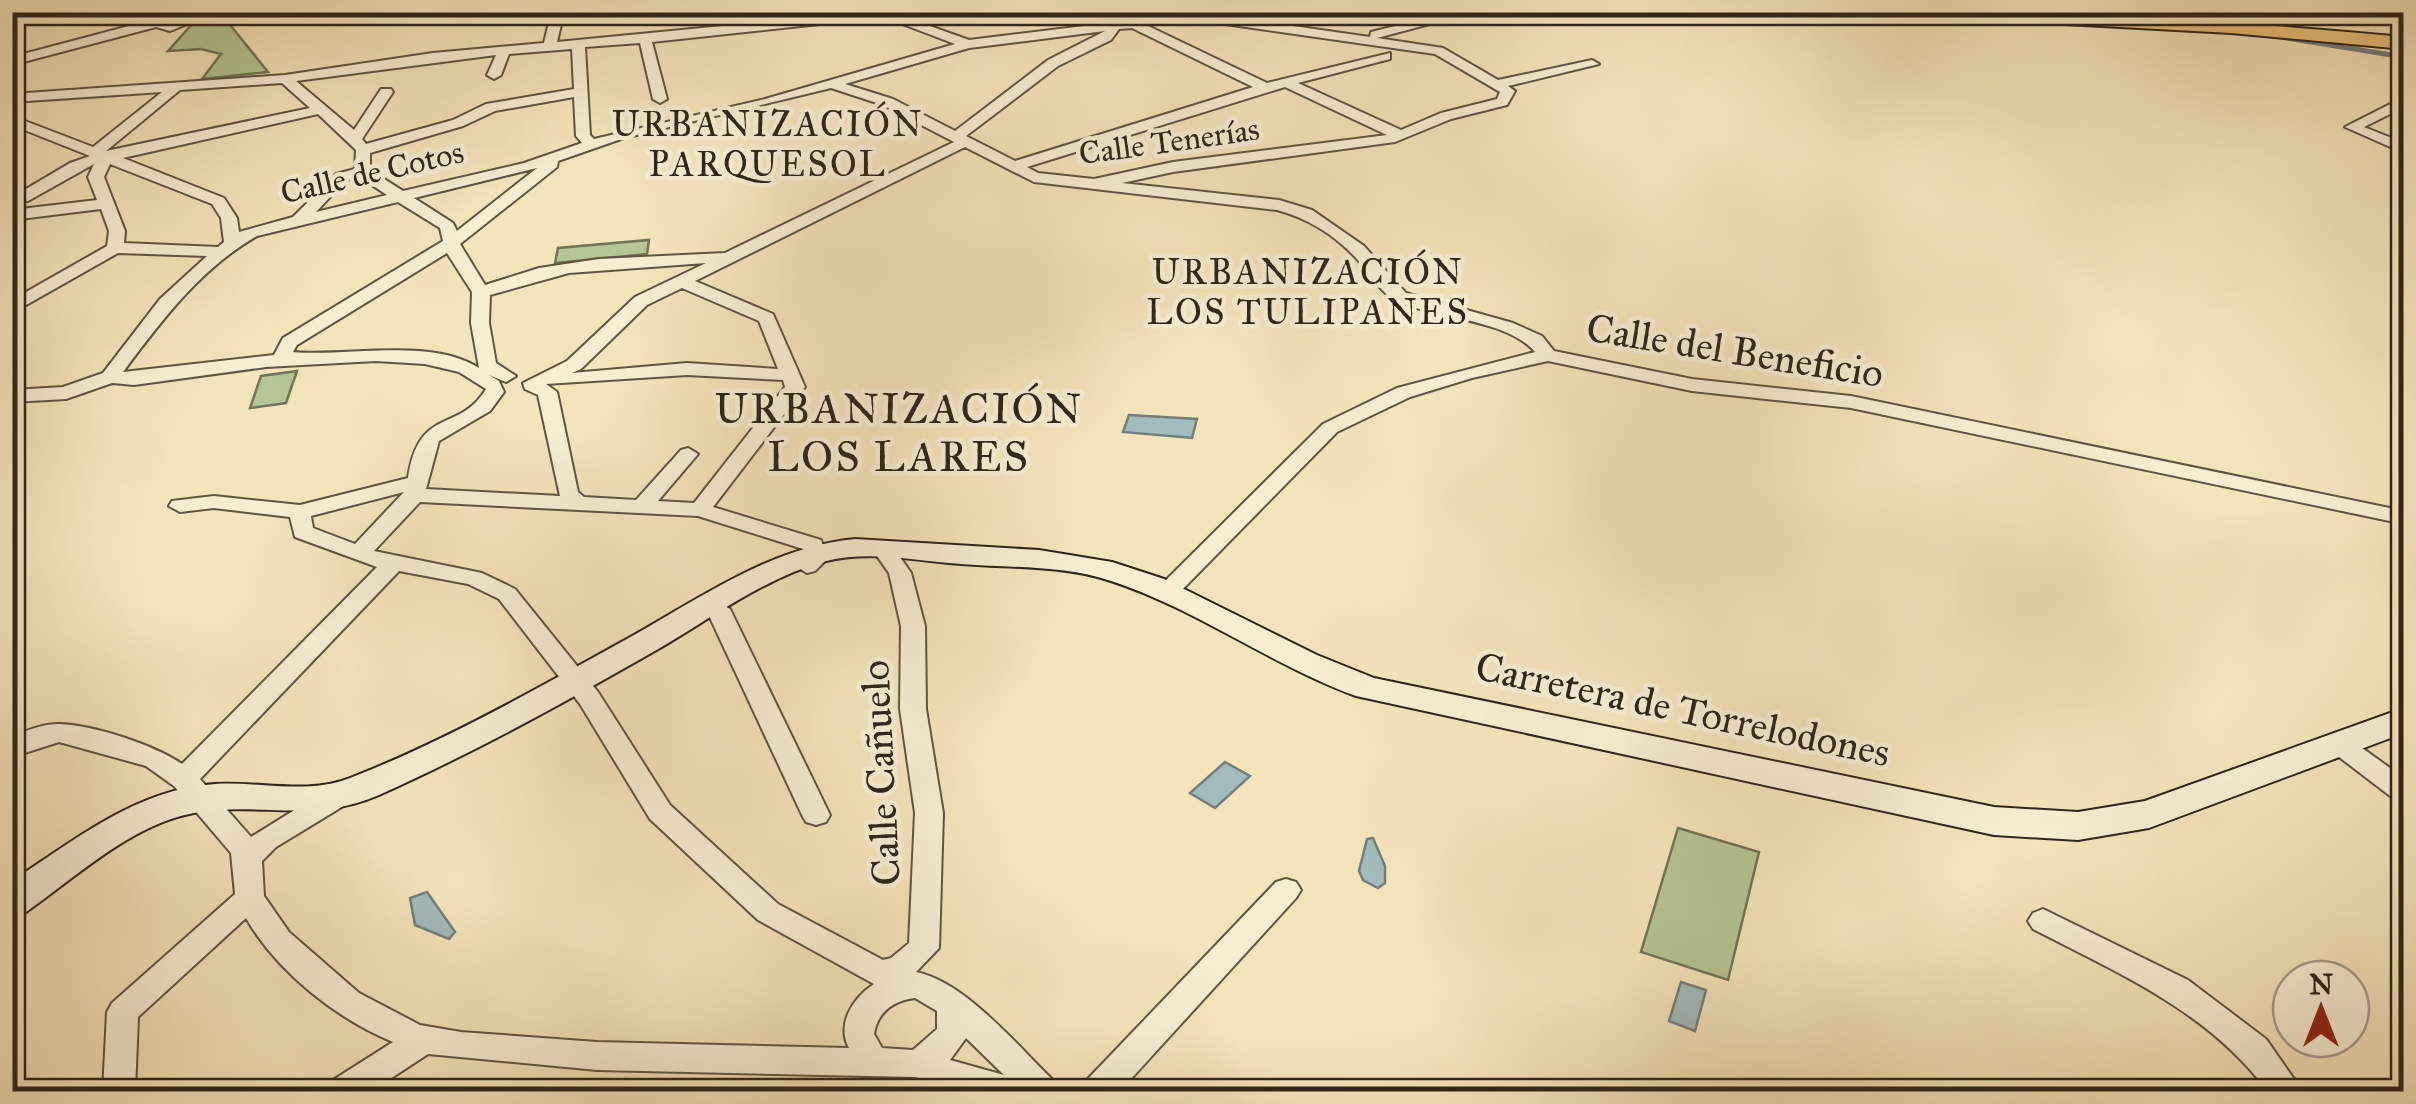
<svg xmlns="http://www.w3.org/2000/svg" width="2416" height="1104" viewBox="0 0 2416 1104" font-family="'IM FELL Great Primer',serif">
<rect width="100%" height="100%" fill="#f4e4bc"/>
<filter id="stains"><feTurbulence type="fractalNoise" baseFrequency=".002" numOctaves="4"/><feColorMatrix values="0 0 0 0 .2 0 0 0 0 .09 0 0 0 0 .02 0 0 0 .5 -.17"/></filter>
<radialGradient id="worn" r=".72"><stop offset=".6" stop-color="#630" stop-opacity="0"/><stop offset="1" stop-color="#630" stop-opacity=".3"/></radialGradient>
<g fill="#b5c595" stroke="#727557" stroke-width="2.5">
<path d="M202,13H238L231,26L268,72L202,79L221,54L201,49L168,51Z"/>
<path d="M649,240L647,254L555,263L558,248Z"/>
<path d="M297,371L286,403L250,408L261,376Z"/>
<path d="M1678,828L1759,852L1728,980L1641,952Z"/>
</g>
<g fill="#a2bbbd" stroke="#747f7b" stroke-width="2.5">
<path d="M1129,415L1197,419L1192,438L1123,432Z"/>
<path d="M1225,762L1250,776L1215,808L1190,793Z"/>
<path d="M1373,838L1385,866V883L1378,888L1363,880L1359,871L1367,839Z"/>
<path d="M427,892L455,932L449,939L415,925L410,898Z"/>
<path d="M1681,982L1706,990L1695,1031L1669,1021Z"/>
</g>
<g fill="none" stroke-linecap="round" stroke-linejoin="round">
<g stroke="#747f7b" stroke-width="5">
<path d="M2169,12L2241,23"/>
<path d="M2261,34L2404,57"/>
</g>
<g stroke="#605542" stroke-width="4">
<g id="minor">
<path d="M35,12H58L12,26V18Z"/>
<path d="M557,12H573L562,20L557,42L866,12H902L899,15L969,40L1134,20L1166,12H1189L1146,25L1267,83L1390,53V59L1298,83L1401,130L1441,113L1497,99L1500,92L1435,54L1225,24L1196,12L1281,24L1312,12H1333L1293,26L1370,37L1371,32L1452,12H1475L1377,38L1443,48L1498,80L1592,60L1599,64L1508,86L1515,91L1507,105L1451,119L1395,142L1173,172L1122,183L1279,200L1312,210L1364,246L1406,293L1513,323L1542,336L1554,351L1692,379L1851,396L2404,511V524L1851,408L1692,391L1548,361L1472,378L1410,397L1337,432L1175,597H1159L1155,592L1159,587L1323,424L1397,388L1535,352C1508,320 1437,318 1398,302C1382,295 1368,271 1356,258C1335,235 1307,218 1277,210L1034,182L965,147L695,281L773,314L805,387L713,507L821,540L828,558L815,571L807,573L796,566L805,556L803,549L698,516L420,502L374,551L482,573L515,589L598,692L670,805L778,904L883,960L891,958L909,943L915,813L900,709L901,626L889,573L877,556L888,543H904L907,548L900,557L911,573L925,626L926,709L943,813L939,948L916,972C966,982 1018,1047 1055,1082L1059,1092H961L915,1077L597,1070L428,1054L370,1092H326L330,1082L393,1042C337,1019 277,972 246,918L138,1017L135,1092H103L107,1012L112,1003L235,894L231,853L174,786L146,766L59,742L12,757V737C27,730 43,724 59,724C94,725 154,745 182,764L377,567L295,537L290,517L214,508L180,512L169,506L172,501L214,496L300,505L408,478C419,405 459,434 486,389L459,372L425,364L376,361L266,367L134,385L112,383L66,399L12,402V390L63,387L103,373L160,299L207,256L118,253L12,313V300L107,246L109,231L101,209L12,220V210L97,200L88,177L94,164L28,201H16V195L70,163L90,156L12,125V116L93,147L162,92L12,102V94L285,75L433,53L544,43L550,18ZM884,17L955,44L765,99L594,139L590,135L585,47L640,43L653,99L660,103L667,99L652,42ZM1132,28L1253,87L1015,161L966,136L1058,66L1111,40L1119,29ZM1105,31L1048,60L955,131L893,99L845,84L969,48ZM572,49L574,89L486,104L453,120L366,144L362,139L393,92L391,89H381L354,130L296,81L496,55L487,75L494,79L501,75L509,54ZM282,83L310,108L106,151L180,90ZM1285,87L1387,135L1173,162L1094,179L1038,173L1027,167ZM831,88L883,105L954,142L725,253L599,259L539,268L485,285L460,244L557,167L558,161L624,138ZM574,97L576,136L582,143L524,163L403,191L370,170V153L463,126L495,111ZM318,114L356,150L355,169L336,174L293,217L239,232L237,218L224,198L123,158ZM110,164L212,204L221,218L224,242L218,247L124,243L125,231L104,177ZM537,168L457,231L453,223L414,198ZM360,177L387,195L316,212L346,180ZM398,202L440,228L443,241L283,338L274,355L123,372C161,321 201,268 257,236ZM447,253L472,292L471,323L479,368C430,337 347,357 293,352L297,345ZM706,263L635,297L567,361L523,383L525,389L538,395L560,496L426,489L439,441L490,411L504,392L499,381L489,375L506,382L516,376L496,363L489,323L490,295L569,273ZM682,288L759,321L778,369L687,363L572,373L581,369L647,305ZM687,375L783,380L785,387L694,503L658,501L698,454L688,448L681,450L636,500L584,497L578,492L557,392L546,384ZM404,492L355,544L313,528L311,516ZM399,571L468,584L499,599L580,704L650,819L758,920L874,984C853,998 836,1024 849,1048L597,1042L461,1032L420,1025L359,993L289,932L264,896L262,861L276,847L345,805L349,798L345,791L335,788L325,791L251,837L200,779ZM915,998L937,1011V1029L913,1050L882,1048L874,1034C878,1011 893,1001 915,998ZM966,1038L1004,1075L950,1060Z"/>
<path d="M163,17H189L195,21L170,31L156,27L12,65V57Z"/>
<path d="M2404,97V107L2364,127L2404,143V153L2345,127Z"/>
<path d="M718,602L730,609L830,815L826,822L816,825L806,822L802,815L706,609Z"/>
<path d="M2339,735L2348,738L2404,778V802L2394,799L2330,750L2326,744L2330,738Z"/>
<path d="M1286,879L1296,882L1301,890L1296,898L1119,1092H1081L1085,1082L1276,882Z"/>
<path d="M2043,909L2188,980L2266,1039L2303,1092H2268C2210,1012 2118,973 2033,929L2028,921L2033,913Z"/>
</g>
</g>
<g stroke="#2f2519" stroke-width="4">
<path id="secondary" d="M855,539L1039,550L1112,562L1164,579L1317,655L1374,678L1994,807L2078,812L2145,801L2404,708V733L2149,828L2078,840L1994,835L1356,696C1271,665 1197,609 1111,581C1063,565 1011,568 961,564C917,561 870,550 826,561C766,577 713,617 660,648C569,700 475,752 379,795C314,824 258,801 194,813C132,824 76,877 26,912L12,916V881C75,840 137,789 215,784C259,781 307,795 350,778C448,740 543,685 634,635C705,595 772,547 855,539Z"/>
</g>
<g stroke="#2f2519" stroke-width="4">
<path id="primary" d="M1947,12C2100,12 2251,23 2404,37V49L2231,33L1956,18Z"/>
</g>
<use href="#minor" fill="#f8edd3" fill-rule="evenodd"/>
<use href="#secondary" fill="#f8edd3" fill-rule="evenodd"/>
<use href="#primary" fill="#eac27e" fill-rule="evenodd"/>
</g>
<g text-anchor="middle" stroke-width="9" stroke-linejoin="round" paint-order="stroke">
<g font-size="32" fill="#2f2519" stroke="#f8edd3">
<text transform="translate(1169 141) rotate(-8)" y="11">Calle Tenerías</text>
<text transform="translate(372 172) rotate(-13)" y="11">Calle de Cotos</text>
</g>
<g font-size="35" letter-spacing="2.5" fill="#2f2519" stroke="#f8edd3">
<text x="768" y="136">URBANIZACIÓN<tspan x="768" dy="40">PARQUESOL</tspan></text>
<text x="1308" y="284">URBANIZACIÓN<tspan x="1308" dy="40">LOS TULIPANES</tspan></text>
</g>
<g font-size="40" fill="#2f2519" stroke="#f8edd3">
<text transform="translate(1735 350) rotate(9)" y="14">Calle del Beneficio</text>
<text transform="translate(1683 709) rotate(12)" y="14">Carretera de Torrelodones</text>
<text transform="translate(880 773) rotate(-93)" y="14">Calle Cañuelo</text>
</g>
<g font-size="42" letter-spacing="2.5" fill="#2f2519" stroke="#f8edd3">
<text x="899" y="423">URBANIZACIÓN<tspan x="899" dy="48">LOS LARES</tspan></text>
</g>
</g>
<rect width="2416" height="1104" fill="none" stroke="#f4e4bc" stroke-width="50"/>
<rect x="15" y="15" width="2386" height="1074" fill="none" stroke="#2f2519" stroke-width="5"/>
<rect x="25" y="25" width="2366" height="1054" fill="none" stroke="#2f2519" stroke-width="2.5"/>
<g transform="translate(2321 1009)"><circle r="48" fill="#f8edd3" stroke="#a89d89" stroke-width="2.5"/>
<path d="M0-8L18 38L0 25L-18 38Z" fill="#8f2418"/>
<text y="-15" font-size="28" font-weight="bold" text-anchor="middle" fill="#2f2519">N</text>
</g>
<rect width="100%" height="100%" filter="url(#stains)"/>
<rect width="100%" height="100%" fill="url(#worn)"/>
</svg>
